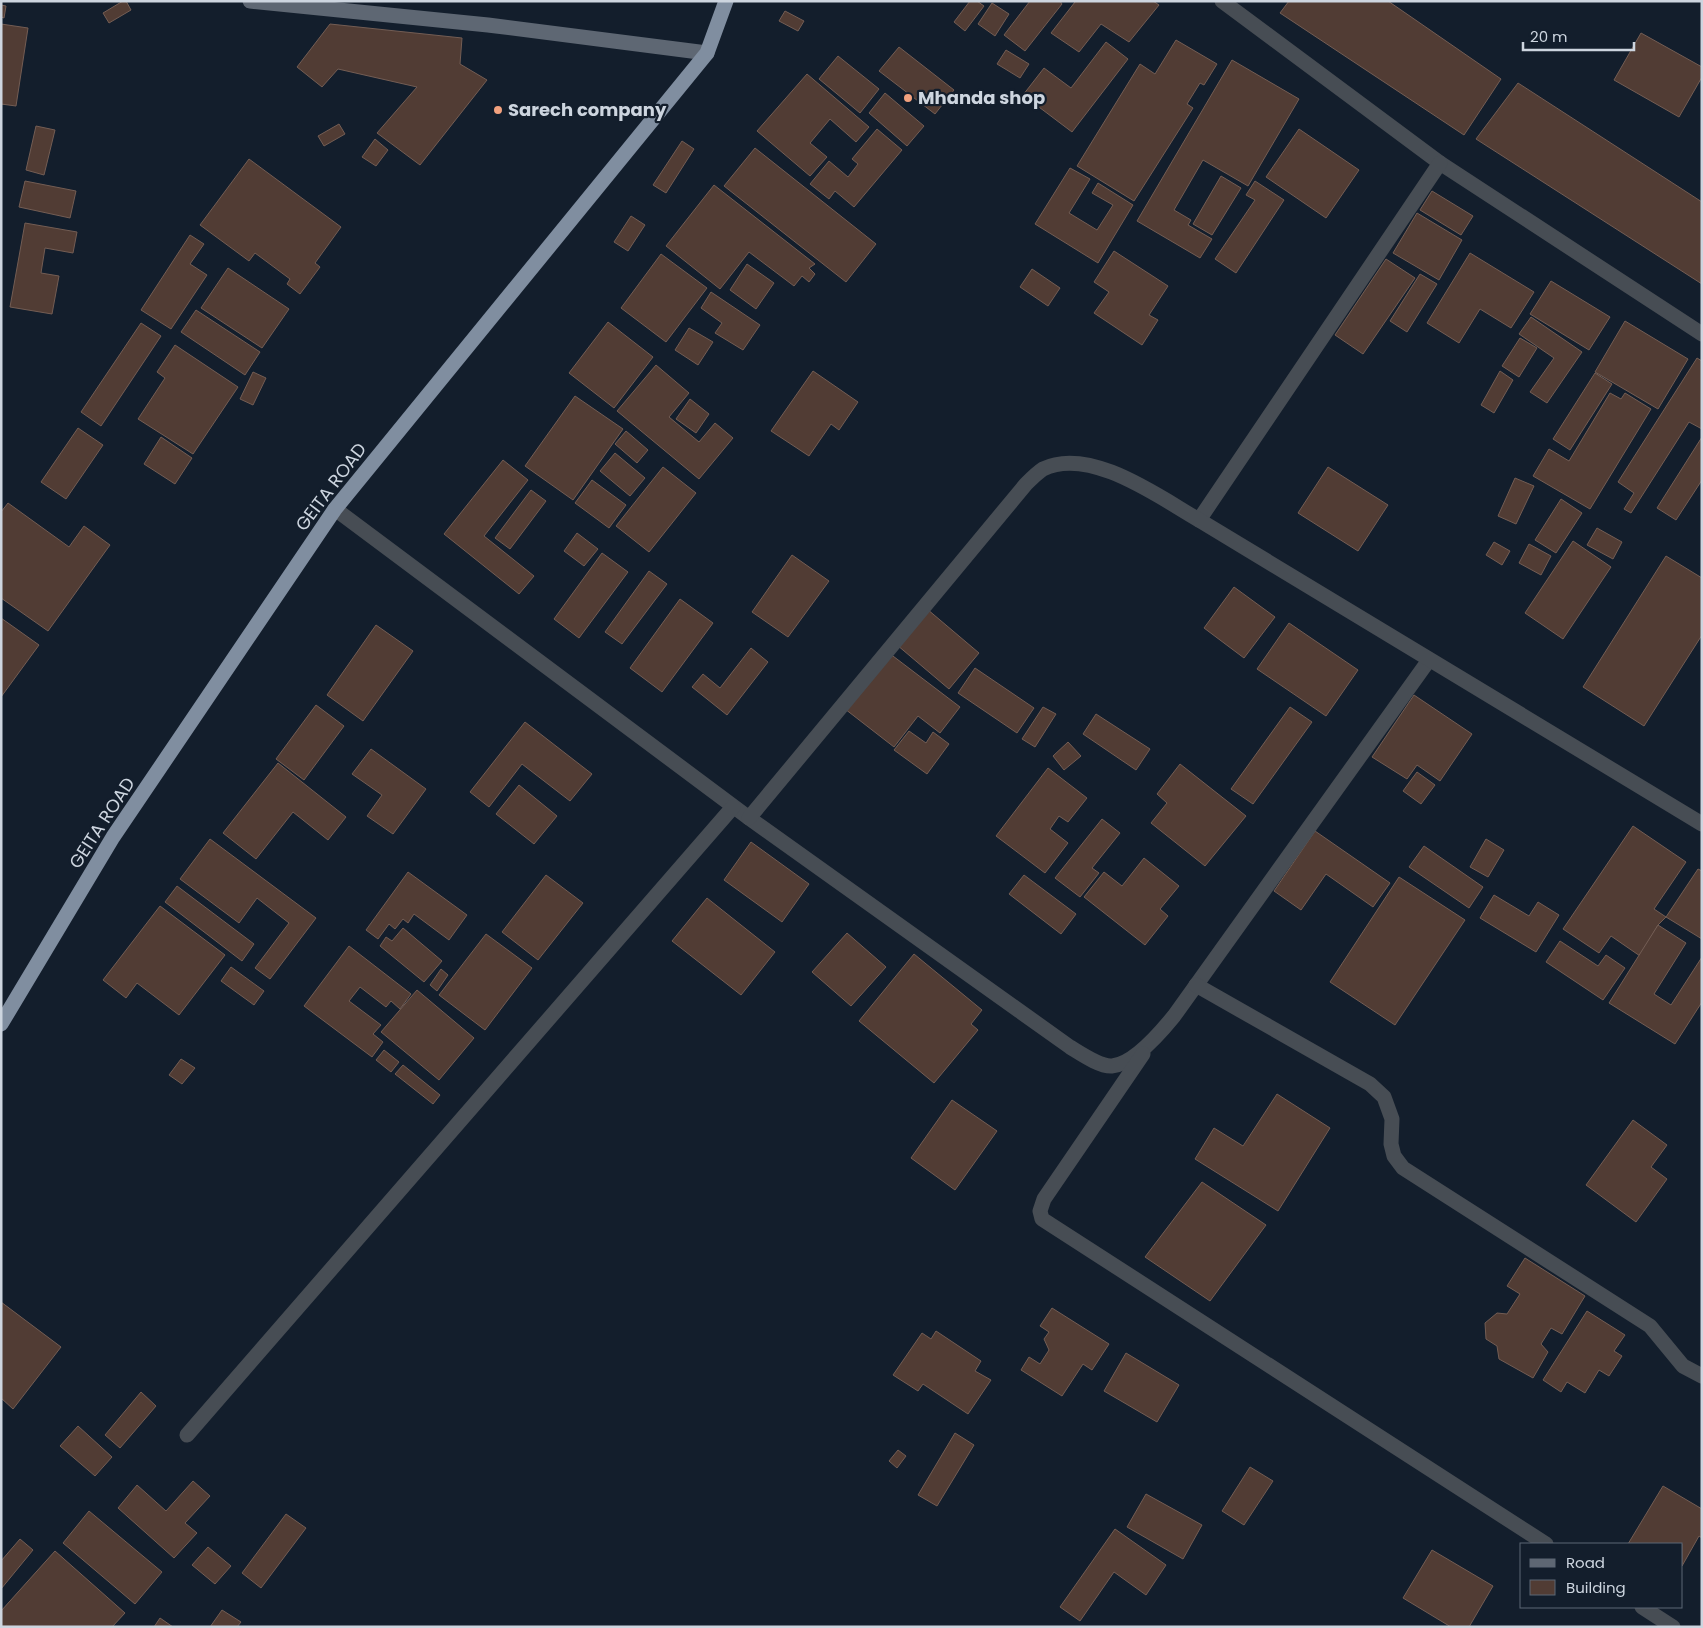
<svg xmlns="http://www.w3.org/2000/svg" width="1703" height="1628" viewBox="0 0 1703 1628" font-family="Poppins,sans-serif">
<rect width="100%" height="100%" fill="#131e2c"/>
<g fill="#513c34" stroke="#735d54">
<path d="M123,1H126L131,10L109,23L103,13Z"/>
<path d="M970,1H977L984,6L965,31L954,22Z"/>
<path d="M1030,1H1060L1062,4L1025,51L1004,35Z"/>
<path d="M1073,1H1153L1159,5L1129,42L1101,24L1079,52L1051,33L1075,2Z"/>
<path d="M1289,1H1388L1501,79L1464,135L1280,13Z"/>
<path d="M992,3L1009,14L995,36L978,24Z"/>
<path d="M1,5L6,6L4,18L1,17Z"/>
<path d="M785,11L804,21L798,31L779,21Z"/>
<path d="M1,24L28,28L16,106L1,104Z"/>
<path d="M330,24L462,38L460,64L487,80L420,165L377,133L417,87L338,69L322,87L297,67Z"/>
<path d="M1641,33L1702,67V77L1679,117L1614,80Z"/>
<path d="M1176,40L1217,64L1204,85L1200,83L1187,104L1193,108L1134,201L1077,166L1140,64L1155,74Z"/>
<path d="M1106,42L1128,59L1072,132L1023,95L1044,68L1071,88Z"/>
<path d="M899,47L954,90L935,114L879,71Z"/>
<path d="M1006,50L1029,64L1020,78L997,64Z"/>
<path d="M838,56L879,89L860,113L819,79Z"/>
<path d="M1232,60L1299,99L1248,186L1203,160L1174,210L1191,220L1188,225L1212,239L1200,258L1137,221Z"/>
<path d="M807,74L869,127L856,142L830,119L810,143L827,157L810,176L757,131Z"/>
<path d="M1518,83L1702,202V284L1476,139Z"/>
<path d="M885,93L924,126L907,146L869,113Z"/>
<path d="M339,124L345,134L324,146L318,136Z"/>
<path d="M36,126L55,130L44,175L26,170Z"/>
<path d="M877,129L902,150L854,207L835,191L829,199L810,184L829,161L848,177L858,164L852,159Z"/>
<path d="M1299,129L1359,170L1326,218L1266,177Z"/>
<path d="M375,139L388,150L376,166L362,157Z"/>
<path d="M682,141L694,149L666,193L653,185Z"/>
<path d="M755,148L876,244L846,282L724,186Z"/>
<path d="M249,159L341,227L315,263L320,267L300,294L287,284L290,279L255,253L249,261L200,225Z"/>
<path d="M1070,168L1090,179L1069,213L1097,230L1113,205L1092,193L1098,183L1133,205L1098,263L1035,224Z"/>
<path d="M1221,176L1241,188L1212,235L1193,224Z"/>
<path d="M25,181L76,191L70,218L19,207Z"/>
<path d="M1255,181L1284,200L1236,273L1215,259L1255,200L1246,195Z"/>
<path d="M714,185L815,264L809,268L815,274L809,282L802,276L794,286L749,252L720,289L666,246Z"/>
<path d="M1432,191L1473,216L1461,235L1420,210Z"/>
<path d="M1417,213L1462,240L1439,280L1393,253Z"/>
<path d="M631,216L645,225L628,251L614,242Z"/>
<path d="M25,223L77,232L73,253L45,248L41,273L59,276L52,314L10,307Z"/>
<path d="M190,235L204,244L190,264L207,275L171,329L141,310Z"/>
<path d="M1114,251L1168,286L1149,315L1158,320L1142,345L1094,313L1109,292L1094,282Z"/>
<path d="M1470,253L1534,292L1511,328L1480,309L1459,343L1427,323Z"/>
<path d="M661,254L707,288L666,342L621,308Z"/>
<path d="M1386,259L1415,278L1363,354L1335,335Z"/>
<path d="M747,264L774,283L756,309L730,290Z"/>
<path d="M228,268L289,309L262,348L201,308Z"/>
<path d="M1032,269L1060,288L1048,306L1020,287Z"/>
<path d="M1420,274L1437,284L1407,332L1390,321Z"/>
<path d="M1551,281L1610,317L1589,350L1530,314Z"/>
<path d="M711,292L760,325L743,350L715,333L722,323L701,308Z"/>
<path d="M196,310L260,352L245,375L181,332Z"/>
<path d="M1531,317L1582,352L1547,403L1530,392L1554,358L1519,334Z"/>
<path d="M1625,321L1688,359L1658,409L1595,372Z"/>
<path d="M608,322L653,357L614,408L569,373Z"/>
<path d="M141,323L161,336L101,426L81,412Z"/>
<path d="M689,328L713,342L698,365L675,350Z"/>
<path d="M1520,338L1537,348L1519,377L1502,366Z"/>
<path d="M175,345L238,387L193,454L138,419L165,378L157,372Z"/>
<path d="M1697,358L1702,361V429L1689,422L1631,513L1624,509L1634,493L1618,482Z"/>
<path d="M656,365L689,393L669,417L699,442L715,423L733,438L699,479L617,411Z"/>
<path d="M813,371L858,402L839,430L831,424L809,456L771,431Z"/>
<path d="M1500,371L1513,380L1494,413L1481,405Z"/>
<path d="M253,372L266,378L253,405L240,399Z"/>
<path d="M1595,373L1612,384L1570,450L1553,439Z"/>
<path d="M1610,393L1621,399L1625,393L1651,409L1590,509L1533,476L1549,449L1569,461Z"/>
<path d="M575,396L623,429L573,500L525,466Z"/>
<path d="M690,399L709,414L696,433L676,419Z"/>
<path d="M78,428L103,445L66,499L41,482Z"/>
<path d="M626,431L648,450L637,463L615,444Z"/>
<path d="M161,437L192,458L175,484L144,464Z"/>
<path d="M1702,437V480L1676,520L1657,508Z"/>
<path d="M615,453L645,478L630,496L600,471Z"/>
<path d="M503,460L528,480L484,536L534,576L519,594L444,534Z"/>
<path d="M663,467L696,493L649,552L616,526Z"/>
<path d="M1328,467L1388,505L1358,551L1298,513Z"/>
<path d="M1515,478L1534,486L1516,524L1498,516Z"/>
<path d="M592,480L626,505L609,528L575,503Z"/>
<path d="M531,490L546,501L510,549L495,538Z"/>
<path d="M1561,499L1582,513L1556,553L1535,540Z"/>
<path d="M8,503L69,547L84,526L110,545L48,631L1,598V512Z"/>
<path d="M1597,528L1622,542L1613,559L1587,545Z"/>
<path d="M577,533L598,549L584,566L564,551Z"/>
<path d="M1573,541L1611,567L1563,639L1525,613Z"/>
<path d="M1494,542L1510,551L1502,565L1486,555Z"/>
<path d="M1529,544L1551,556L1541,575L1519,563Z"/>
<path d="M602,553L628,572L579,638L554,619Z"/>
<path d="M792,555L829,581L788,637L752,612Z"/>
<path d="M1666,556L1702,578V635L1644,726L1583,687Z"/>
<path d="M649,571L667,584L622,644L605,632Z"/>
<path d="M1234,587L1275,617L1244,658L1204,628Z"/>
<path d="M680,599L713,623L662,692L630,668Z"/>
<path d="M927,609L979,653L949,689L897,645Z"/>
<path d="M1,618L39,645L1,697Z"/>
<path d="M1289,623L1358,670L1326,716L1257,669Z"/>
<path d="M376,625L413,651L363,721L327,695Z"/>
<path d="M751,648L768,662L727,715L692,687L703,674L720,688Z"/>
<path d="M889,653L960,707L940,733L918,716L894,747L845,709Z"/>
<path d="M975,668L1034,708L1017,733L958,693Z"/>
<path d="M1414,695L1472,734L1440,781L1417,765L1407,779L1372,757Z"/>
<path d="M316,705L344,726L304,780L276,759Z"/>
<path d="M1043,707L1056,714L1035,747L1022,739Z"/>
<path d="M1290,707L1312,722L1253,804L1231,789Z"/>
<path d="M1096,714L1150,749L1136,770L1083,734Z"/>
<path d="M525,722L592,774L570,801L522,764L489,807L470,792Z"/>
<path d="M909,731L926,743L933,732L949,744L927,774L894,750Z"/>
<path d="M1068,742L1081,756L1064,770L1053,756Z"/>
<path d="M371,749L426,789L393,834L367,816L382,795L352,774Z"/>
<path d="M278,763L346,817L328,840L293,812L256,859L223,833Z"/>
<path d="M1180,764L1246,816L1205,866L1151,823L1167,803L1157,794Z"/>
<path d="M1048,768L1087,798L1068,822L1059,816L1050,829L1068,843L1045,873L996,836Z"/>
<path d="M1417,772L1435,785L1421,804L1403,791Z"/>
<path d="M519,785L557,816L534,844L496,814Z"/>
<path d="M1102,819L1120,833L1092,868L1099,873L1080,897L1055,878Z"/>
<path d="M1633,826L1686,862L1654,909L1666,917L1658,925L1640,956L1611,936L1599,953L1563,929Z"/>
<path d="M1315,831L1390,883L1373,907L1326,874L1301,910L1274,891Z"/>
<path d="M210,839L316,918L270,979L255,968L289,923L257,898L239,923L180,879Z"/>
<path d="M1486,839L1504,850L1488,877L1470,867Z"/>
<path d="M751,842L809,884L782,922L724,880Z"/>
<path d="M1424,846L1483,887L1469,908L1409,867Z"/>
<path d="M1144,858L1179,886L1160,909L1168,916L1145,945L1084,897L1104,872L1122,886Z"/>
<path d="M1698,869L1702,871V939L1666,917Z"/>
<path d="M408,872L467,915L449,940L414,914L408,923L403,919L395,929L389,924L378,939L366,930Z"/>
<path d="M546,875L583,903L538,960L502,932Z"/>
<path d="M1024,875L1076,914L1061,934L1009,894Z"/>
<path d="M1399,877L1465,920L1395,1025L1330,982Z"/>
<path d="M177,886L254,944L242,961L165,902Z"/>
<path d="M1494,895L1529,916L1538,902L1559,915L1536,952L1480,918Z"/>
<path d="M707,898L775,952L741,995L672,941Z"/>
<path d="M160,906L225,955L179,1015L137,983L126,998L103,980Z"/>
<path d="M1658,925L1686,943L1654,994L1671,1005L1702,957V1002L1675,1044L1609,1003Z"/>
<path d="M403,928L442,961L424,982L380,946L386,937L392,941Z"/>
<path d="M847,933L886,967L851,1006L812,972Z"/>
<path d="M486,934L532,968L485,1030L439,995Z"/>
<path d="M1560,941L1598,966L1606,955L1625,968L1603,1000L1546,962Z"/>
<path d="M349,946L411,994L400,1009L391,1001L386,1007L360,987L349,1001L381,1025L373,1034L383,1042L372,1057L304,1006Z"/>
<path d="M914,954L982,1010L971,1024L978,1030L934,1083L859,1021Z"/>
<path d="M231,967L264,991L254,1005L221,981Z"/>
<path d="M441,969L448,975L437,991L430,985Z"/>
<path d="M417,990L474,1038L439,1080L381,1032Z"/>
<path d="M384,1050L399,1062L391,1072L376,1060Z"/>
<path d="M181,1059L195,1068L182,1084L169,1075Z"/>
<path d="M403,1065L440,1095L433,1104L395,1074Z"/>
<path d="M1277,1094L1330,1128L1278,1211L1195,1159L1214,1128L1243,1146Z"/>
<path d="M952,1100L997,1131L955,1190L911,1158Z"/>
<path d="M1633,1120L1667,1145L1651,1167L1667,1179L1636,1222L1586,1185Z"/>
<path d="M1202,1182L1266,1225L1210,1301L1145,1257Z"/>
<path d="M1525,1258L1585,1296L1562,1334L1551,1328L1541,1344L1548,1352L1533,1378L1499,1359L1497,1346L1486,1339L1485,1323L1497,1313L1507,1314L1520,1294L1507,1286Z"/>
<path d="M1,1302L61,1347L13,1409L1,1398Z"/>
<path d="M1052,1308L1109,1344L1092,1370L1083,1364L1062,1396L1021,1370L1029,1357L1040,1364L1049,1350L1044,1339L1049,1332L1040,1326Z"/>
<path d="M1587,1311L1625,1335L1614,1351L1622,1356L1609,1376L1599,1370L1585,1393L1567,1382L1561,1392L1543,1380Z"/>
<path d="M936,1331L981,1361L975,1371L991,1380L968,1414L923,1384L918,1391L893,1375L922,1333L931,1339Z"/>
<path d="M1126,1353L1179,1385L1157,1422L1104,1391Z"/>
<path d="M141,1392L156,1406L120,1448L105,1435Z"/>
<path d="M78,1426L112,1457L95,1476L60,1446Z"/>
<path d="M955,1433L974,1445L937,1506L918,1495Z"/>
<path d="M898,1450L906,1456L897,1468L889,1461Z"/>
<path d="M1250,1467L1273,1481L1244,1525L1222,1511Z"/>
<path d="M193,1481L210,1496L185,1523L197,1533L174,1558L118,1508L137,1485L166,1511Z"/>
<path d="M1663,1486L1702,1509V1538L1699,1536L1682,1566V1544H1628Z"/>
<path d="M1146,1494L1202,1525L1183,1559L1127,1527Z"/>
<path d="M89,1511L162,1572L135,1604L63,1543Z"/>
<path d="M286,1514L306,1528L261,1588L242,1573Z"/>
<path d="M1115,1529L1166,1565L1146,1595L1114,1572L1080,1621L1060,1607Z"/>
<path d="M20,1539L33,1550L1,1589V1561Z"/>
<path d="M208,1547L231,1566L215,1584L192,1565Z"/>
<path d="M1432,1550L1493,1586L1469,1627H1451L1403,1598Z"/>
<path d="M55,1551L125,1613L112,1627L1,1626V1611Z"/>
<path d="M222,1610L241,1622L237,1627H210Z"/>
<path d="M160,1618L173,1627H154Z"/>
</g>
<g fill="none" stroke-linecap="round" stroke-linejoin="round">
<g stroke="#474d54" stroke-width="15">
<path d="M1222,1L1440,163L1702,334"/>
<path d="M335,509L749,818L1070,1047C1080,1053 1100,1067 1112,1066C1134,1064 1161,1032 1174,1016L1429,660"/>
<path d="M1199,520L1440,163"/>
<path d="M749,818L1026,484C1031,479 1037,473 1043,469C1090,446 1159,497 1199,520L1702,824"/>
<path d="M1196,985L1370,1084L1384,1097L1392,1119L1391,1144L1394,1156L1403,1168L1650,1326L1683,1366L1702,1376"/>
<path d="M1143,1054L1044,1199L1040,1211L1042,1219L1546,1544"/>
<path d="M187,1435L733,807"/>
<path d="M1642,1607L1673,1627"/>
</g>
<path stroke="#5e6773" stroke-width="15" d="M250,1L488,25L707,53"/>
<path stroke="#808ea0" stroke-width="15" d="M1,1024L113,837L335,509L707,53L726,1"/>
</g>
<g fill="#f2a17e" stroke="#131e2c" stroke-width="2">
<circle cx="908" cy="98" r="5"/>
<circle cx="498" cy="110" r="5"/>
</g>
<g text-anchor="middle" stroke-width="4.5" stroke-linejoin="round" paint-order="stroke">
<g font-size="18" font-weight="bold" fill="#cdd5df" stroke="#131e2c" text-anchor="start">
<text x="918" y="104">Mhanda shop</text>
<text x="508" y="116">Sarech company</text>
</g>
<g font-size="18" fill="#cdd5df" stroke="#131e2c">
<text transform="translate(331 487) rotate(-53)" y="6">GEITA ROAD</text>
<text transform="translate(102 823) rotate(-57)" y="6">GEITA ROAD</text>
</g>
</g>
<rect width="1703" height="1628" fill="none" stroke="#cdd5df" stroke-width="5"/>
<rect x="1520" y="1543" width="162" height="65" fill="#131e2c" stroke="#5d6774"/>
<rect x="1530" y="1559" width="25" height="8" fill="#5e6773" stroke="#5d6774"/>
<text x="1566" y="1568" font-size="15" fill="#cdd5df">Road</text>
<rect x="1530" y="1580" width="25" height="15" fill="#513c34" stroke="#5d6774"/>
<text x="1566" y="1593" font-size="15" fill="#cdd5df">Building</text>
<path d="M1523 42v8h111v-8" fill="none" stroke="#cdd5df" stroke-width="2.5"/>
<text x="1530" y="42" font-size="15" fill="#cdd5df" stroke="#131e2c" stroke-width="4" paint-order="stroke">20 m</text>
</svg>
